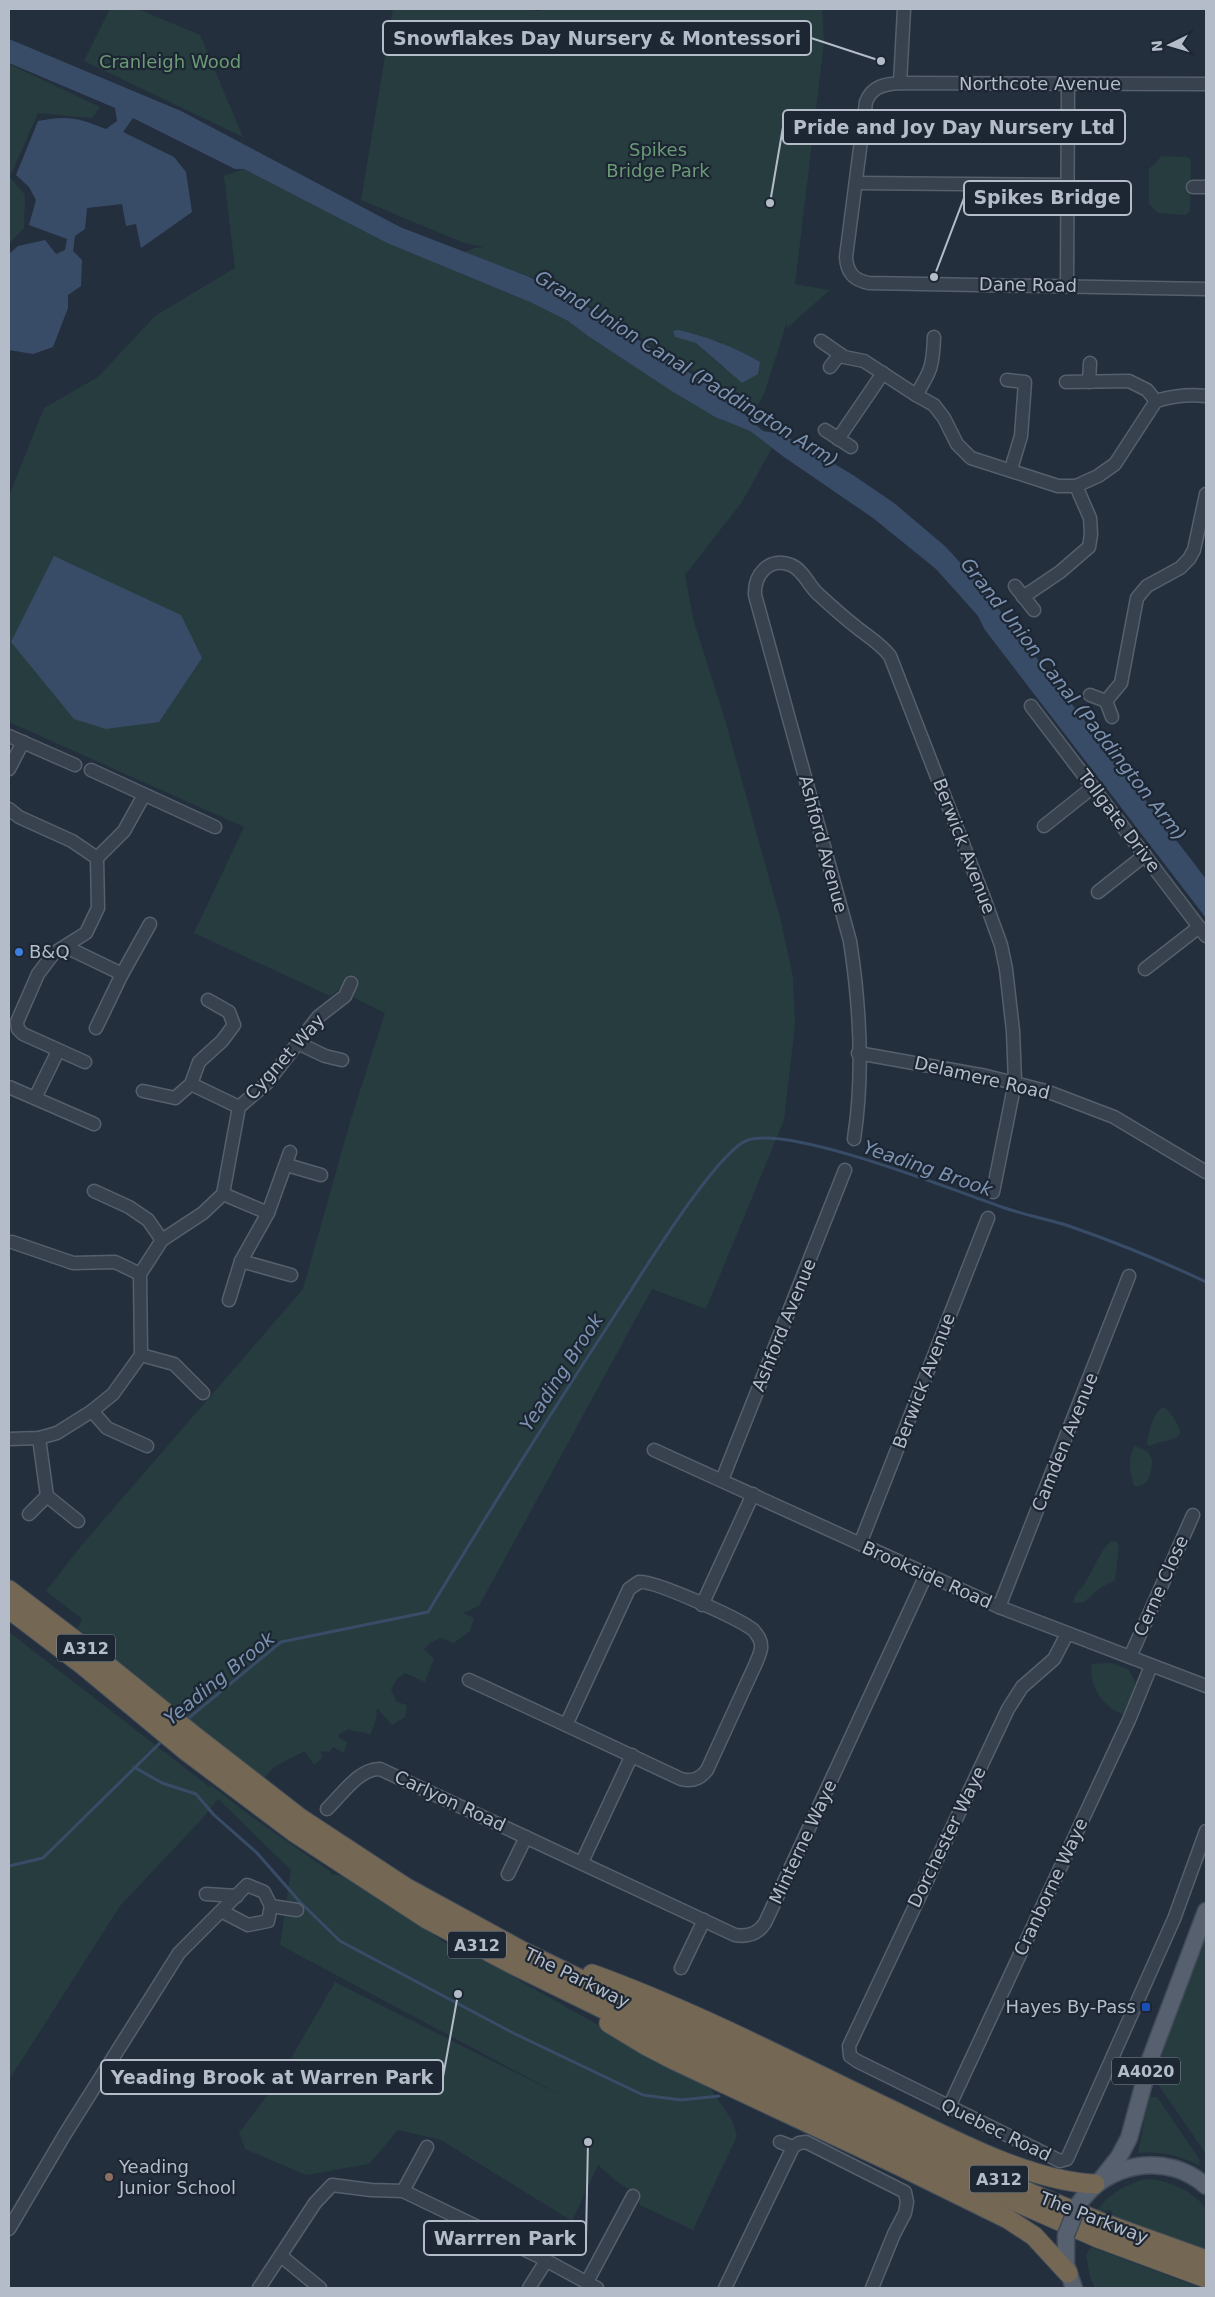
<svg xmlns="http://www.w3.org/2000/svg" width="1215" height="2297" viewBox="0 0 1215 2297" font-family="'DejaVu Sans',sans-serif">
<rect width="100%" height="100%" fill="#242f3e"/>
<g fill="#263c3f" fill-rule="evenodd">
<path d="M110,9H138L200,35L243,137L84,61Z"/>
<path d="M393,9H521L540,11L541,9H822L824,43L795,284L830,290L787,328V322L764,394L753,414L750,415L724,391L564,289L463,253L474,248L484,247L464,243L361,200ZM693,333L701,338L721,342L725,369L696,343Z"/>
<path d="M9,64L100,107L92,118L38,113L10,177L25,195L24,228L9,244Z"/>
<path d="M1162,156L1187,157L1191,160L1190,211L1186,215L1158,213L1149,204V169Z"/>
<path d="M244,169L387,243L530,302L568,321L588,336L670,390L715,417L750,431L772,448L742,502L685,575L694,622L725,720L781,921L793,977L795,1025L784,1120L706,1309L652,1289L479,1606L463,1613L474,1618L470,1631L454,1643L440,1638L430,1643L424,1649L434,1659L425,1682L405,1673L397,1679L391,1690L397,1702L407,1705L405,1717L392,1725L377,1708L376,1720L370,1735C362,1730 355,1733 349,1729L339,1734V1738L347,1742L344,1753L333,1747L329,1752L321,1751L322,1758L314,1765L305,1751L274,1767L259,1784L76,1632L82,1619L46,1591L81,1546L303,1289L350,1122L385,1013L353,997L354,991L343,987L330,996L194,933L244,827L9,722V496L44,408L98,377L155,316L235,268L224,176Z"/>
<path d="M1164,1407C1170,1411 1181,1427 1180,1434C1171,1444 1161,1439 1151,1446L1147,1445C1148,1434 1153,1411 1164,1407Z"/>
<path d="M1135,1446L1148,1452L1152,1460C1152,1472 1149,1488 1134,1486C1130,1474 1127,1457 1135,1446Z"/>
<path d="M1112,1541L1117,1542L1119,1545L1115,1580L1100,1588L1084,1602L1073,1603C1074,1596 1078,1592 1083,1586C1092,1574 1101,1547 1112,1541Z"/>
<path d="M9,1632L211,1788L208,1783L252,1817L331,1872L330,1874L347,1876L459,1952L484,1957L520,1981L710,2088L732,2120L737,2136L693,2230L640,2205L639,2196L616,2181L598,2165L572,2221L441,2140L398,2130L369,2164L306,2175L245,2149L239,2133L278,2081L335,1982L568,2099L280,1945L291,1870L218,1799L200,1821L120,1906L9,2080Z"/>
<path d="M1111,1663L1128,1669L1135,1681L1132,1700L1124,1715C1103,1707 1088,1686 1092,1664Z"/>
<path d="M1206,1932V2154L1155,2080L1170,2031Z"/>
<path d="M1149,2097H1157L1200,2160L1199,2166C1180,2155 1160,2151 1138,2153Z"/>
<path d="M1146,2179C1164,2179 1199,2192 1206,2211C1209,2220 1206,2243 1206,2254L1161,2233L1113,2216L1111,2210L1098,2211C1105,2195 1129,2183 1146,2179Z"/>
<path d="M1091,2247L1201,2288H1095L1090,2277L1086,2255Z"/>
</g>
<g fill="#394c67">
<path d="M9,39L181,111L400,227L527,276L572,297L721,393L763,431L781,434L806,447L853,475L894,503L946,547L982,587L1206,879V918L985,630L978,616L936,569L873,518L784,457L750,431L715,417L670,390L588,336L568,321L530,302L387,243L244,169H235L133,118L123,132L174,157L186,172L192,212L141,248L136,224L126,226L122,204L87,208L85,229L75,236L73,251L82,260L81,286L68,295V308L53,347L33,354L9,350V254L18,246L45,240L56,254L65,250L67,239L29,225L36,200L29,187L16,175L38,121C68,115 78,118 106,129L117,121L115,108L108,105L9,63Z"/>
<path d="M678,330C706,336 734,347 760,362L758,374L742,383L696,343L675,337L673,331Z"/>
<path d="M54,556L181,615L202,658L159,722L106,729L74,719L11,642Z"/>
</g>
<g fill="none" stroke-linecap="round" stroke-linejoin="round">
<g stroke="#394c67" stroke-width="3">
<path d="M185,1721L281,1642L428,1612C492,1506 558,1402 626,1298C646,1267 718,1150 748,1140C793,1126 953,1190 1002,1207C1024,1215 1047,1219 1069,1226C1115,1242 1162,1261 1206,1282"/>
<path d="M134,1767L162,1783L196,1794L214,1815L257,1853L300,1902L340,1941L513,2033L643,2095L681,2100L719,2096"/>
<path d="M9,1866L43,1858L163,1740"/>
</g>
<g stroke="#565f6c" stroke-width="15">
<g id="minor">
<path d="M900,83L904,9"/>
<path d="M1206,84L900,83C885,84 872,86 866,102L846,257C847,272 853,280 869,283L1206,289"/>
<path d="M856,183L1068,185"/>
<path d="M1193,187H1206"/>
<path d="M1067,286L1068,84"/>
<path d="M821,341L844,357L864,361L916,395L934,405L944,418L957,444L971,458L1058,486H1076L1098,476L1115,464L1156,401C1173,396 1188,394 1206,396"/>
<path d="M830,367L840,354"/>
<path d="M1007,380L1025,382L1021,436L1011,469"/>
<path d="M1066,382L1129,381L1147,390L1156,401"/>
<path d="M1089,382L1090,363"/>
<path d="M916,395C931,371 933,366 934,337"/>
<path d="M825,430L851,447"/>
<path d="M838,439L883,373"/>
<path d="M1015,586L1034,610"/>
<path d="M1023,597L1060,572L1089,547L1091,534L1090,518L1076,486"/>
<path d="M1090,695L1106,701L1121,683L1137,598L1147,586L1180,568L1189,559L1194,550L1206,494"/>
<path d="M1106,701L1112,717"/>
<path d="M1031,706L1206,936"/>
<path d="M9,736L75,765"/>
<path d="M9,769L23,742"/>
<path d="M91,770L215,827"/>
<path d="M9,809L19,817L72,841L97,858L98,908L86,933L54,953L38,974L17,1022L18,1029L23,1034L85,1062"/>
<path d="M1044,826L1093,787"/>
<path d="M97,858L124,831L144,795"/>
<path d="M1098,892L1145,855"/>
<path d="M66,947L122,974L96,1028"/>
<path d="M1145,969L1199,927"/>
<path d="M122,974L150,924"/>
<path d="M298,1043L325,1056L342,1060"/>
<path d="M858,1053L986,1076L1046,1091L1114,1117L1206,1172"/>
<path d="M191,1084L239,1107"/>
<path d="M9,1087L94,1124"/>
<path d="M143,1091L175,1098L191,1084L199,1062L222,1041L234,1025L229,1012L208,1000"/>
<path d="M35,1098L58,1051"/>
<path d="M854,1139C864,1074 860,1006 850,941L755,595C754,575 769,556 791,565C803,570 808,584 817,593C829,604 842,616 855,626C867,636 880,643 890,656L984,898L1001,945L1006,969L1013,1031L1015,1082L993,1192"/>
<path d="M287,1165L321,1175"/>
<path d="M94,1191L129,1207L148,1220L162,1240"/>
<path d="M223,1194L268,1213"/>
<path d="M12,1242L73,1263L115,1262L140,1274"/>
<path d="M241,1261L291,1275"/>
<path d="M229,1300L241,1261L268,1213L290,1152"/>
<path d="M141,1355L174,1364L203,1393"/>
<path d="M92,1411L107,1428L147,1446"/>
<path d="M9,1439L39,1438L57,1433L92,1411L113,1394L141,1355L140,1274L162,1240L203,1213L223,1194L239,1107L267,1083L318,1017L345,996L351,983"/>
<path d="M654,1450L999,1607L1206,1686"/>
<path d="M722,1480L845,1170"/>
<path d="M47,1496L78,1521"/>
<path d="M29,1514L47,1496L39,1438"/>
<path d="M860,1544L988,1218"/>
<path d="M639,1582C654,1580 737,1618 752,1629C755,1631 757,1635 759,1638C764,1647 759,1655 756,1663L707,1770C700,1779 692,1782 681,1779L566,1725L629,1589Z"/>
<path d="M702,1605L753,1494"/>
<path d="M999,1607L1129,1276"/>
<path d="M1067,1634L1054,1659L1022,1687L1008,1709L849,2046L850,2056L857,2061L1060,2161L1067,2159L1174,1919L1206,1831"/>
<path d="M1130,1657L1193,1515"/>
<path d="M469,1680L566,1725"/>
<path d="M327,1809C341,1796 359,1768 380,1769L735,1935C747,1937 758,1934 765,1923L926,1575"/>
<path d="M582,1862L632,1755"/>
<path d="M508,1874L526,1837"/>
<path d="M206,1894L237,1896"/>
<path d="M271,1906L297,1910"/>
<path d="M681,1968L704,1920"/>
<path d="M949,2107L1129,1720L1151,1666"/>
<path d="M780,2142L793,2147"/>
<path d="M403,2191L427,2147"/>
<path d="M9,2229L65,2134L179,1953L247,1885L264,1892L271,1906L268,1921L248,1925L223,1912"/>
<path d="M281,2256L320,2288"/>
<path d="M587,2282L633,2196"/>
<path d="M259,2288L315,2203L332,2185L371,2190L403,2191L536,2255L597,2288"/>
<path d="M529,2288L546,2261"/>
<path d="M725,2288L793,2147L799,2143L806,2142L905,2192L907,2202L905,2213L894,2234L872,2288"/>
</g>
</g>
<g stroke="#414a57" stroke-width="19">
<g id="major">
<path d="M1100,2181L1119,2157L1129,2138L1151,2057L1206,1911"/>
<path d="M1078,2205C1106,2162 1167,2151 1206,2186"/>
<path d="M1066,2235V2265L1074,2288"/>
</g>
</g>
<g stroke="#434c59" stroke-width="21">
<g id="highway">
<path d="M9,1590L93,1654L193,1735L300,1818L405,1887L522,1951L679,2027L799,2082L930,2147L1030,2193L1103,2223L1206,2260"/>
<path d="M9,1609L84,1666L185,1750L294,1832L427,1919L514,1965L671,2042L926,2162L1098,2238L1206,2278"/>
<path d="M592,1974C697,2012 797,2065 898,2113C955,2141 1033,2182 1095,2184"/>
<path d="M609,2023L647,2046L674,2060L902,2167L1008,2219L1034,2236L1068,2273"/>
</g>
</g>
<use href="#minor" stroke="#38414e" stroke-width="12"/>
<use href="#major" stroke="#56606e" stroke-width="16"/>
<use href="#highway" stroke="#746855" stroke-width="19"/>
<g stroke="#414a57" stroke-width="19" stroke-linecap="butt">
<path id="major-bridge" d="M1066,2235L1078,2205"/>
</g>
<use href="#major-bridge" stroke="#56606e" stroke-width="16"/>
</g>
<circle fill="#3f7fe0" stroke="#1d2633" stroke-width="2" cx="19" cy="952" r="5"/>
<rect fill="#1a4fb4" stroke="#1d2633" stroke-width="2" x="1141" y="2002" width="10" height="10" rx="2.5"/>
<circle fill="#8d6e63" stroke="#1d2633" stroke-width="2" cx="109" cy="2177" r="5"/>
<g text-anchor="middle" stroke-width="4.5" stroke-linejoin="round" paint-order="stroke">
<g fill="#1d2633" stroke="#878f9c" stroke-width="1">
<rect x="57" y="1634.5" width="58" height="27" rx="4"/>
<rect x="448" y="1931.5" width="58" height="27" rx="4"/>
<rect x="1112" y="2057.5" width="68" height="27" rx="4"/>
<rect x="970" y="2165.5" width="58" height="27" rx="4"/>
</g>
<g font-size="16" font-weight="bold" fill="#b4bcc9">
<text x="86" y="1654">A312</text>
<text x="477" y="1951">A312</text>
<text x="1146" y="2077">A4020</text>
<text x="999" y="2185">A312</text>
</g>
<g font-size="18" fill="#6b9a76" stroke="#1d2633">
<text x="170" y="68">Cranleigh Wood</text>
<text x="658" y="156">Spikes<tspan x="658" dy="21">Bridge Park</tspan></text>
</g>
<g font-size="18" fill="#b4bcc9" stroke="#1d2633">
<text x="1040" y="90">Northcote Avenue</text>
<text transform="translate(1028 285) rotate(1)" y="6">Dane Road</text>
<text transform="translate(1119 821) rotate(53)" y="6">Tollgate Drive</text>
<text transform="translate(823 844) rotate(75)" y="6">Ashford Avenue</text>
<text transform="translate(964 846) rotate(69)" y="6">Berwick Avenue</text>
<text transform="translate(285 1057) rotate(-48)" y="6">Cygnet Way</text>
<text transform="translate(982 1078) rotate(13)" y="6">Delamere Road</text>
<text transform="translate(784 1325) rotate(-68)" y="6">Ashford Avenue</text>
<text transform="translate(924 1381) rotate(-69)" y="6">Berwick Avenue</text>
<text transform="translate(1065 1442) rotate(-68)" y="6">Camden Avenue</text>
<text transform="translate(927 1575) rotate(24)" y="6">Brookside Road</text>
<text transform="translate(1161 1586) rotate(-66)" y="6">Cerne Close</text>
<text transform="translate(450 1801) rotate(25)" y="6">Carlyon Road</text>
<text transform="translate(947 1837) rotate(-64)" y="6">Dorchester Waye</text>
<text transform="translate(803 1842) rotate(-65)" y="6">Minterne Waye</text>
<text transform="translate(1051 1887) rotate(-65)" y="6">Cranborne Waye</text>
<text transform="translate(577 1978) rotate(26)" y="6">The Parkway</text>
<text transform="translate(996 2130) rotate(26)" y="6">Quebec Road</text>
<text transform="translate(1094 2218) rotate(21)" y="6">The Parkway</text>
</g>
<g font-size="18" fill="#b4bcc9" stroke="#1d2633" text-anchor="start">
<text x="29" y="958">B&amp;Q</text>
<text x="1136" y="2013" text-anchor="end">Hayes By-Pass</text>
<text x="119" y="2173">Yeading<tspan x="119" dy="21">Junior School</tspan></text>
</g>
<g font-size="19" font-style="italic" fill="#7c92b1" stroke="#1d2633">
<text transform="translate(687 368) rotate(32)" y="7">Grand Union Canal (Paddington Arm)</text>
<text transform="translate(1074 699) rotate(52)" y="7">Grand Union Canal (Paddington Arm)</text>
<text transform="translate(928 1168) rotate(19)" y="7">Yeading Brook</text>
<text transform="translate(561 1372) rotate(-57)" y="7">Yeading Brook</text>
<text transform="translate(219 1678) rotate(-39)" y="7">Yeading Brook</text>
</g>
</g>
<path fill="none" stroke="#b4bcc9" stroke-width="2" d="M881 61L811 38M770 203L783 127M934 277L964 198M458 1994L443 2077M588 2142L586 2238"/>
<g fill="#b4bcc9" stroke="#1d2633" stroke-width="2">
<circle cx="881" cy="61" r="5"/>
<circle cx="770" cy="203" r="5"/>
<circle cx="934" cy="277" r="5"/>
<circle cx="458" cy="1994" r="5"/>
<circle cx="588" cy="2142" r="5"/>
</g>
<g fill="#1d2633" stroke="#b4bcc9" stroke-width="2">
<rect x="383" y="21" width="428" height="34" rx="5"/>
<rect x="783" y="110" width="342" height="34" rx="5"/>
<rect x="964" y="181" width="167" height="34" rx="5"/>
<rect x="101" y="2060" width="342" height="34" rx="5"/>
<rect x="424" y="2221" width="162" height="34" rx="5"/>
</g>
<g font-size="19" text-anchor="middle" font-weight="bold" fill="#b4bcc9">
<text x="597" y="45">Snowflakes Day Nursery &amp; Montessori</text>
<text x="954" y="134">Pride and Joy Day Nursery Ltd</text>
<text x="1047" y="204">Spikes Bridge</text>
<text x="272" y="2084">Yeading Brook at Warren Park</text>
<text x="505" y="2245">Warrren Park</text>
</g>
<rect width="1215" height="2297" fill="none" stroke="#b4bcc9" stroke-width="20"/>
<g transform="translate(1170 45) rotate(265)" stroke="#1d2633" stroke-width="4" paint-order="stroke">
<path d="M0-4L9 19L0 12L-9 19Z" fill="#b4bcc9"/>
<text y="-8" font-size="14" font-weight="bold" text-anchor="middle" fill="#b4bcc9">N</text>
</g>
</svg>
